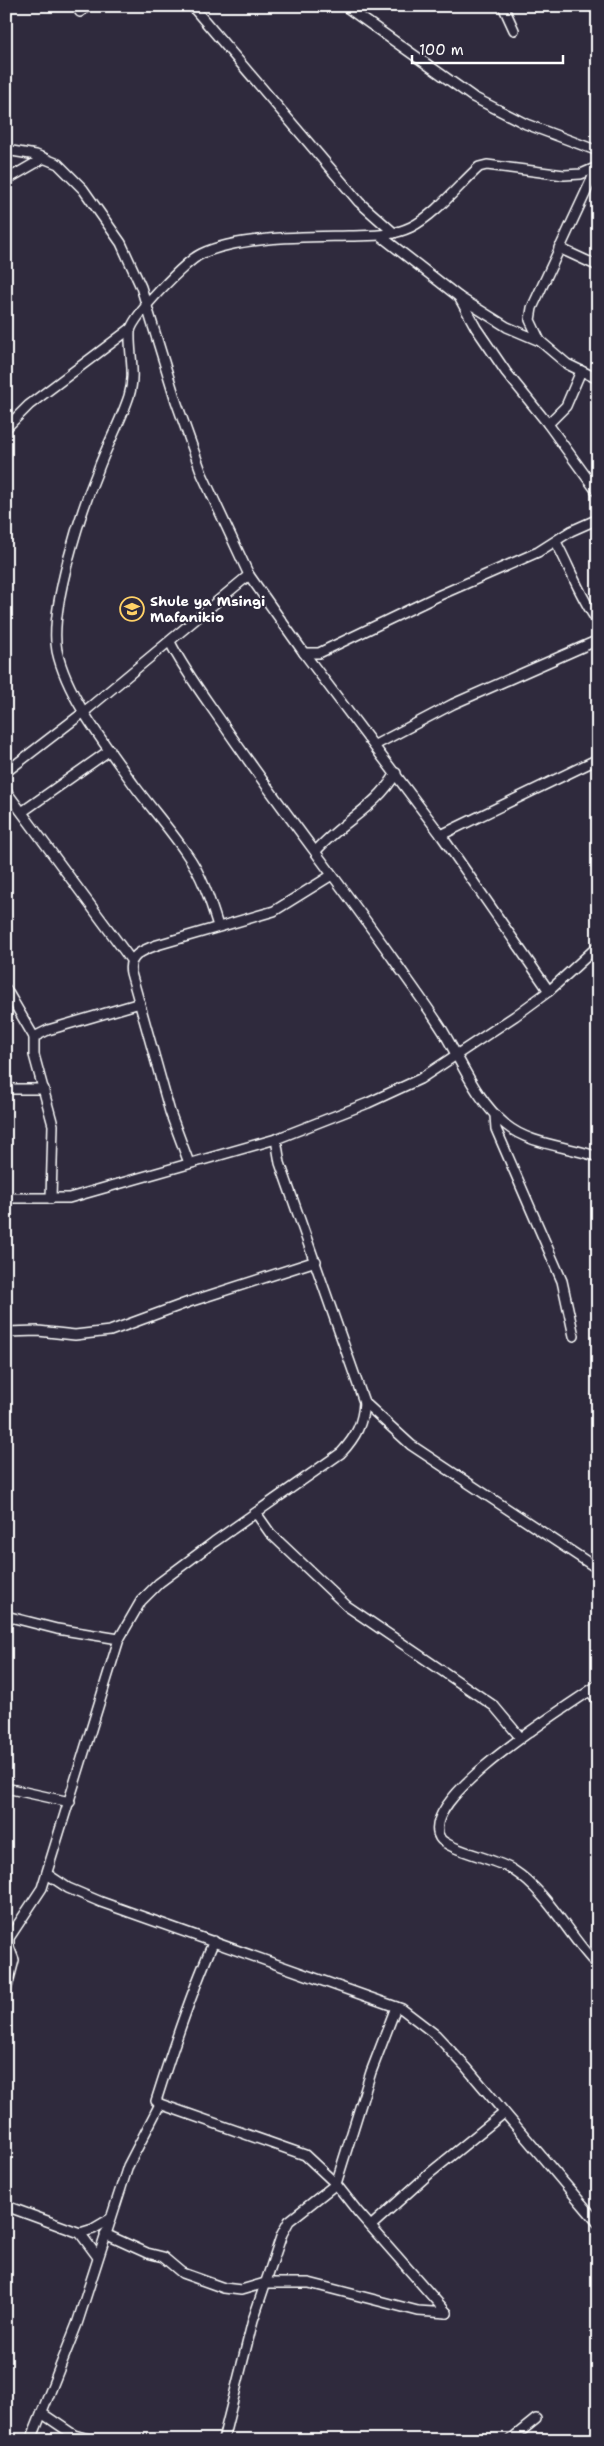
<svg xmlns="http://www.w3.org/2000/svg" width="604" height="2446" viewBox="0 0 604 2446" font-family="'Shantell Sans',sans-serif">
<rect width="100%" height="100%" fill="#2f2a3d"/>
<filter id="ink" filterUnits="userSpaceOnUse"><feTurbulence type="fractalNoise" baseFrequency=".02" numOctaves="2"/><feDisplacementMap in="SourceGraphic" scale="10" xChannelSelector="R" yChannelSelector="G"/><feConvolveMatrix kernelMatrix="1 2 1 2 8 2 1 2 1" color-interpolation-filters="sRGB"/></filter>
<g filter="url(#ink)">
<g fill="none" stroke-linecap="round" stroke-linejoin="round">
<g stroke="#fff" stroke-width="12">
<g id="street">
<path d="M192,6L359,202L394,233"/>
<path d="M345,6L473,97L526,124L598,151"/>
<path d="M503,6L514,30"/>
<path d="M80,12L88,6"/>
<path d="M6,150L36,155L58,164L83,189L121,243L141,287L176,401L202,474L249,575L304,653L441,835L549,991"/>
<path d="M6,180L44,158"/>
<path d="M382,237L459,297L476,328L506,372L548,424L598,493"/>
<path d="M559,248L598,266"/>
<path d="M459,297L507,327L540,341L567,364L598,379"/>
<path d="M540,341L530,320L532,308L598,166"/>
<path d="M548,424L566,406L581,371"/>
<path d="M6,428L29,405L130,329"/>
<path d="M556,542C570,568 580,597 598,622"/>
<path d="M170,642C185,672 206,699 225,727C280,808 342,885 398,966C413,987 429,1009 443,1031C462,1063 476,1100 506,1125C530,1145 569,1146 598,1157"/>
<path d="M304,653H319L440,595L538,552L571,531L598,519"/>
<path d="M375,745L453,704L598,640"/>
<path d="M6,772L84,712L249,575"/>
<path d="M6,791L131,960"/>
<path d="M22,812L110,750"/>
<path d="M441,835L598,759"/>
<path d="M316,851C341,822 377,807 396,773"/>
<path d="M218,926C210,900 202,875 186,853C170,829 151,808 134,785C107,747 67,697 57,651C49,609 81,511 98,470C107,445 121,421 129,396C136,374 129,354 130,332C131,317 186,261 201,254C239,236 306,237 348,236C371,235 390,237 411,227C435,215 459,185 479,167L487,165L564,175L581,174L597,167"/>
<path d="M6,989L34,1037"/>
<path d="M6,1089H44"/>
<path d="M495,1115L496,1129L562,1281L574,1336"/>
<path d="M189,1163L170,1112L131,973C127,956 143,950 157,945L274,911L332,875"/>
<path d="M6,1198H69L276,1139L368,1103L420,1079L515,1016L549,991L598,946"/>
<path d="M51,1199L53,1125L34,1055V1037L48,1030L140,1003"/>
<path d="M6,1332L38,1331L75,1335L110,1331L189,1302L316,1261"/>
<path d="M364,1402L411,1445L598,1569"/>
<path d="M256,1513L270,1533L347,1606L494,1706L520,1737"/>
<path d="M6,1616L57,1629L119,1639"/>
<path d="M598,1685C572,1704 416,1798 440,1838C447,1850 497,1859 513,1870C550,1894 568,1936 598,1966"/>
<path d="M590,1691L598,1701"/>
<path d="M6,1788L70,1802"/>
<path d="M47,1874L68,1888L101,1902L402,2009L436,2035L466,2067L598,2223"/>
<path d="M6,1991L14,1960L9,1947V1938L42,1888L119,1639L141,1601L159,1583L214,1542L341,1453C356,1437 363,1423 364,1402L280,1163L276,1139"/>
<path d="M160,2104L305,2155L336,2184L358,2212L447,2313"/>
<path d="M6,2206L80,2233L97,2256"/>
<path d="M372,2225L430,2173L504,2113"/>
<path d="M80,2233L93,2229L110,2219"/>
<path d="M105,2234L147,2253L163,2257L182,2273L224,2288L241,2290L265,2283H309L418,2311L447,2313"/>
<path d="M43,2414L74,2435L92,2440"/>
<path d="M31,2440L77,2324L128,2166L160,2104L156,2101C173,2047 191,1993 214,1941"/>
<path d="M223,2440L253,2320L282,2234L289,2221L336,2184L371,2072L396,2007"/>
<path d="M510,2440L536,2419"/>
</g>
</g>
<use href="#street" stroke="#2f2a3d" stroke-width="9"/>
</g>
</g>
<defs>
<g id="school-ring" transform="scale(1.25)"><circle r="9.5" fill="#2f2a3d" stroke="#ffd166" stroke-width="1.5"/><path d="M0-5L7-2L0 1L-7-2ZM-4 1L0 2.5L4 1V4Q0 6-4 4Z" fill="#ffd166"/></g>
</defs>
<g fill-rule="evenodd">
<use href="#school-ring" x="132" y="609"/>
</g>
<g text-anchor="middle" stroke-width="4" stroke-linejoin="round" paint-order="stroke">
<g font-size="14" font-weight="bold" fill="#fff" stroke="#2f2a3d" text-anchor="start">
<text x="150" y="606">Shule ya Msingi<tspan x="150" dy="16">Mafanikio</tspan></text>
</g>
</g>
<rect width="604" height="2446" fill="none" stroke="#2f2a3d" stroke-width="25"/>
<rect x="12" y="12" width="579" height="2421" fill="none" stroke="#fff" stroke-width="2" filter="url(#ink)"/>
<path d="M412 55v8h151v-8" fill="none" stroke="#ffffff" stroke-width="2.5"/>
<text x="419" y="55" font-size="15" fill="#ffffff" stroke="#2f2a3d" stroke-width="4" paint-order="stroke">100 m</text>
</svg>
